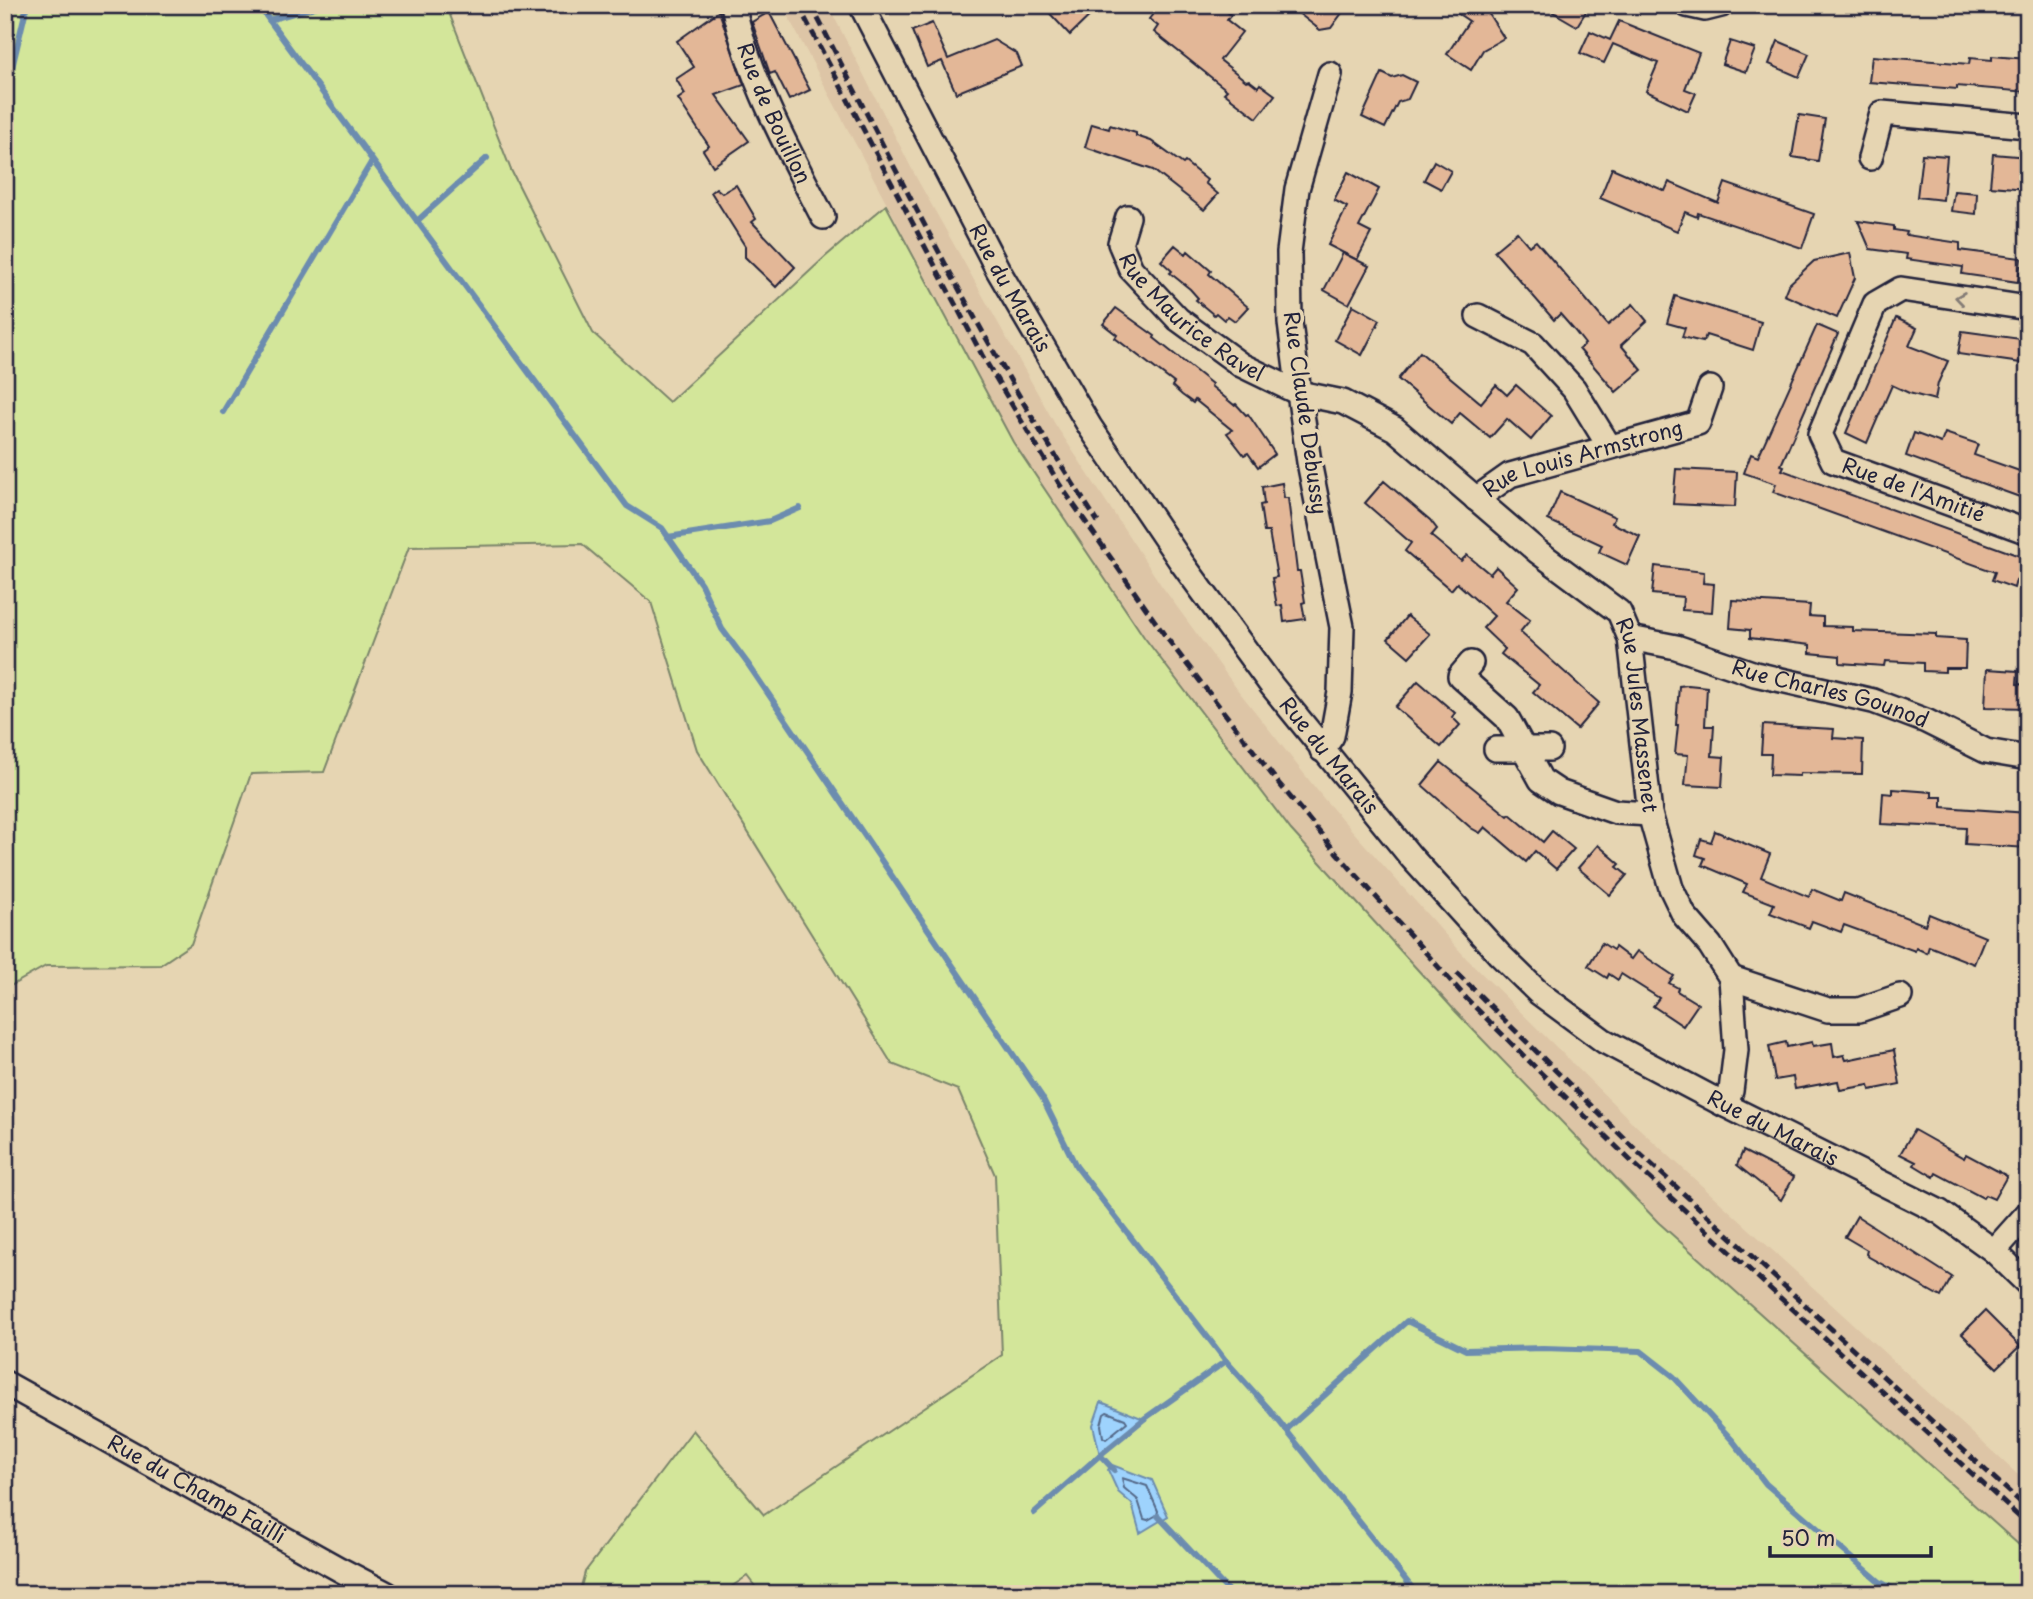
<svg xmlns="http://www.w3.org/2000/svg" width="2033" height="1599" viewBox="0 0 2033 1599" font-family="'Playpen Sans',sans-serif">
<rect width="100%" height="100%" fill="#e6d5b2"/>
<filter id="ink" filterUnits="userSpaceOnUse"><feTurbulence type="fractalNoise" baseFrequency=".0143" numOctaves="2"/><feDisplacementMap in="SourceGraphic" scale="14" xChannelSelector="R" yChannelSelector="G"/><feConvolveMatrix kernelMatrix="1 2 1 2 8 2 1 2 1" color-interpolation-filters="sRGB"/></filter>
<g filter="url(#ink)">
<path fill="#ddc5a6" d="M782,5H828L917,179L1055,424L1161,585L1237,689L1324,799L1467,959L1632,1122L2028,1484V1553L1658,1222L1456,1012L1291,830L1144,637L1013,442Z"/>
<path fill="#d3e69a" stroke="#7a846a" stroke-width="2" d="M5,5H446L511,170L593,333L669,402L825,257L886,205L1013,442L1144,637L1291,830L1456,1012L1658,1222L2028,1553V1594H761L747,1576L721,1594H579L585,1572L693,1430L764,1515L1002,1355L995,1175L958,1090L892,1064L697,750L651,602L582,544L409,547L324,772L251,774L191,944L160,965L46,966L5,989Z"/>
<g fill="#9ed3fd" stroke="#6c8caf" stroke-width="2">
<path d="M1101,1402L1144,1419L1100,1455L1093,1425Z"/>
<path d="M1112,1465L1152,1480L1168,1516L1140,1533L1132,1504L1118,1492L1108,1470Z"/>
</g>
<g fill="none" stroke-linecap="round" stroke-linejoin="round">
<g stroke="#546989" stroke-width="2">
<path d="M1107,1412L1125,1419L1127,1422L1106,1439L1103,1437L1101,1425L1104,1414Z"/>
<path d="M1122,1478L1147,1486L1158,1511L1157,1515L1148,1520L1144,1519L1138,1500L1124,1488Z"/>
</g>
<g stroke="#6c8caf" stroke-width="6">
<path d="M258,5L627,506L662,528L701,584L722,629L748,664L1042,1097L1076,1166L1226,1361L1270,1410L1417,1594"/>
<path d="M269,20L321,5"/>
<path d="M5,97L27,5"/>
<path d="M417,221L487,158"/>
<path d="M223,412L372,161"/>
<path d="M668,537L770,521L800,508"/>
<path d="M1286,1430L1407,1321L1466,1350L1543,1348L1641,1351L1673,1376L1733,1441L1766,1484L1880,1582L1903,1594"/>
<path d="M1100,1455L1114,1470"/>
<path d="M1034,1513L1100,1455L1144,1419L1226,1361"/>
<path d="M1158,1516L1231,1594"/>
</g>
</g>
<g fill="#e3b797" stroke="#22223b" stroke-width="2">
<path d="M1042,5H1101L1070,35Z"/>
<path d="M1160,5H1218L1231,15L1227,20L1242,32L1220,60L1246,81L1249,80L1258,87L1260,84L1275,95L1257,118L1224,93L1227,90L1154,32L1158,26L1149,19Z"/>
<path d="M1288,5H1332L1342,13L1331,28L1320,30Z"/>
<path d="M1445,5H1483L1504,38L1483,50L1471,70L1447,54L1469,21Z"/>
<path d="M1541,5H1590L1577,26Z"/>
<path d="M719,11L744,85L716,95L749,141L713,166L703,150L709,146L678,99L685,94L676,79L694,67L677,41Z"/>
<path d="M769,12L810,90L789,100L775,72L770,74L752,22Z"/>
<path d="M1619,21L1699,53L1685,89L1696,93L1688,111L1646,91L1658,63L1613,44L1604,63L1580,53L1590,31L1610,40Z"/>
<path d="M932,23L948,59L994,40L1017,54L1022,66L956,93L942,61L927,67L912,31Z"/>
<path d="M1730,41L1755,49L1746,72L1722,64Z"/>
<path d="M1778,41L1809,54L1799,77L1769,64Z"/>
<path d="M1872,56L1969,64L1970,58L1992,60V56L2028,59V92L1957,86V89L1869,82Z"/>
<path d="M1382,73L1392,78L1402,75L1416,82L1408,99L1398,102L1385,128L1362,117Z"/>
<path d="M1799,115L1825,119L1818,161L1792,157Z"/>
<path d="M1092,124L1109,129L1110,125L1136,133V136L1151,141L1183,164L1185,162L1207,180L1205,183L1218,194L1204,210L1153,170L1085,147Z"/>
<path d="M1922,154L1947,156L1943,200L1917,197Z"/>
<path d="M1993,154L2028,157V189L1990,186Z"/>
<path d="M1434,161L1451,171L1441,189L1424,180Z"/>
<path d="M1612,168L1665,191L1669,182L1718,203L1725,183L1814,214L1802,248L1698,213L1697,217L1685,212L1677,231L1600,198Z"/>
<path d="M1348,172L1379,189L1359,227L1371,233L1357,260L1328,245L1347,207L1334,200Z"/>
<path d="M736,185L756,219L752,222L795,267L776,287L745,257V246L711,192L716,188L722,193Z"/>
<path d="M1954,191L1977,193L1976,214L1951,211Z"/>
<path d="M1858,221L1894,226V230L1907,232L1906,235L1960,243V250L2021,258L2018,282L1962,274L1963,267L1906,259L1907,254L1870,249Z"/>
<path d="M1517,232L1529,246L1536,241L1608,325L1633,304L1647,321L1621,345L1642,370L1616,392L1579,349L1585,344L1574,330L1560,314L1554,320L1494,251Z"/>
<path d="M1175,245L1186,254L1188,251L1211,271L1209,274L1248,307L1235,321L1228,316L1224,320L1216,313L1214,315L1196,300L1198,298L1190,289L1170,273L1172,271L1161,261Z"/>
<path d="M1343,253L1369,266L1349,304L1324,290Z"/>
<path d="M1850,253L1855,278L1837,318L1784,295L1788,285L1814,261Z"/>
<path d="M1675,296L1761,322L1753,350L1706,335L1703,342L1682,337L1685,328L1667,323Z"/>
<path d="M1353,305L1380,320L1362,355L1335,340Z"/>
<path d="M1116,308L1155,336L1154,338L1212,384L1211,386L1234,405L1236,404L1246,415L1248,414L1275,454L1258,467L1248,453L1244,455L1227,433L1232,430L1195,400L1193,403L1182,395L1172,386L1174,383L1115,338L1117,335L1103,324Z"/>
<path d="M1896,318L1917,328L1909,346L1948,361L1938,383L1935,400L1909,393L1892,385L1867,443L1846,433Z"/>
<path d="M1817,325L1838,334L1781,465L1784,466L1782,470L2028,559V585L2016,580L2014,588L1992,580L1995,572L1773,492L1776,484L1744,473L1751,454L1758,457Z"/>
<path d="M1962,331L2028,340V364L1958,354Z"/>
<path d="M1420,352L1481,403L1496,385L1507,395L1516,385L1551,416L1531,440L1507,419L1490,438L1460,413L1451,424L1398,379Z"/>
<path d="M1914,433L1941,443L1945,433L1978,444L1974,455L2028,474V500L1906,456Z"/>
<path d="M1676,469L1737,472L1735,507L1673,504Z"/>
<path d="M1384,481L1430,520L1437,529L1431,536L1461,561L1467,555L1490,574L1496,567L1518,587L1506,601L1530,620L1520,632L1599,703L1577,729L1533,692L1539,685L1501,654L1505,649L1483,628L1494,616L1457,583L1451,590L1405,551L1411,543L1365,503Z"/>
<path d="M1282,483L1284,498H1288L1297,571H1300L1305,602L1302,603L1305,619L1284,622L1282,605L1277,606L1272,578L1277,577L1269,532H1264L1260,505L1264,504L1262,487Z"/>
<path d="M1560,492L1615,517L1612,523L1640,536L1627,565L1599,552L1602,545L1548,520Z"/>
<path d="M1655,566L1704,572L1703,583L1714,584L1712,612L1682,610L1683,597L1652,594Z"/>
<path d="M1732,600L1810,605L1809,616L1823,617V626L1853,627V631L1936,634V638L1966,640L1965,668H1945V672L1923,671V663L1885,661L1884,666L1840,663V656L1810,653V645L1750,638V630L1730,628Z"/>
<path d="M1407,616L1430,634L1409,657L1388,639Z"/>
<path d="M1987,669L2018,671L2017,684L2028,685V708L1985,707Z"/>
<path d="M1418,681L1455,713L1452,717L1460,725L1441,747L1395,707Z"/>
<path d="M1688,685L1707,687L1705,726H1714L1712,756L1724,757L1722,787L1685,785L1688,755L1675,754L1678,725H1676L1679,686Z"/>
<path d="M1763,725L1834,729L1833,738L1863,740L1862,774L1800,773V776L1770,775L1771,754H1761Z"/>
<path d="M1441,762L1508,816L1510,814L1543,842L1552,831L1574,849L1556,869L1535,851L1526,862L1485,827L1480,833L1471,828L1422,785Z"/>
<path d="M1893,789L1932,792V797H1942V807L2028,813V848L1965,844L1966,828L1881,824L1883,793L1893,794Z"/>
<path d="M1715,831L1770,854L1761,877L1809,897L1812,889L1841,901L1844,893L1925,925L1929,914L1985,937L1974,964L1929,946L1927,953L1916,948L1915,951L1844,925L1841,932L1812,921L1809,928L1770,913L1774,904L1743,892L1747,884L1702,865L1705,858L1696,855L1701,839L1711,842Z"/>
<path d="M1598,845L1620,864L1617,867L1627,875L1610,895L1578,868Z"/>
<path d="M1602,943L1613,950L1615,947L1631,959L1637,951L1674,976L1669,983L1678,988L1677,991L1698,1004L1683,1026L1653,1006L1659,998L1621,974L1618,980L1609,974L1607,978L1588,966Z"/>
<path d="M1786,1042L1787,1047L1812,1042L1813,1046L1832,1043L1834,1057L1844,1055L1846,1060L1894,1050L1900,1084L1870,1090L1869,1085L1840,1090L1838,1081L1795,1089L1793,1077L1775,1080L1769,1046Z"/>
<path d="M1914,1130L1964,1158L1966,1154L2007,1176L1994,1199L1985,1195L1983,1198L1936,1173L1934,1177L1914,1165L1916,1162L1900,1154Z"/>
<path d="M1743,1151L1794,1177L1781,1200L1737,1165Z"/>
<path d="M1857,1216L1952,1277L1941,1297L1869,1257L1866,1254L1867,1250L1845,1237Z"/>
<path d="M1985,1311L2020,1346L1997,1368L1962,1334Z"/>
</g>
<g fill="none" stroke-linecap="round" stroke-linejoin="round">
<g stroke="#22223b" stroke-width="28">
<g id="minor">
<path id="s1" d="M733,5C749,78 789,152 823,217"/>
<path id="s2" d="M861,5L998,270L1090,427L1182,563L1272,686L1411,857L1499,954L1539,993L1604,1041L1725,1105L1940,1212L1994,1251L2028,1284"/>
<path d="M1687,5L1705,9L1721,5"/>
<path d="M1870,158L1882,113L2028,126"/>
<path id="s3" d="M1128,217L1120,243L1131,269L1178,319L1241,365L1299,393L1343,402L1395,429L1537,551L1619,612L1630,638L1650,814L1671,888L1684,915L1710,945L1731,978L1736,1050L1731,1091L1725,1105"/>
<path id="s4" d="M2028,308L1901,289L1875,304L1820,434L1833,461L2028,532"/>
<path d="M1478,316L1533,344L1574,389L1609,446"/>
<path id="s5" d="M1476,499L1510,475L1698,423L1710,388"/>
<path id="s6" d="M1630,638L1676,647L1755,674L1873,701L1926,721L1986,751L2028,758"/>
<path d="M1471,663L1460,676L1507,718L1541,780L1559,792L1616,812L1650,814"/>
<path d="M1496,749H1549"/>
<path d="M1322,750L1332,736L1340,692L1342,627L1309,462L1299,393L1290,323L1289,252L1297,189L1330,74"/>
<path d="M1731,978L1828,1010H1859L1900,996"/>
<path d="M1994,1251L2028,1213"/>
<path id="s7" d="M5,1383L339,1569L387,1594"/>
</g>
</g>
<use href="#minor" stroke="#e6d5b2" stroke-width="23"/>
<g stroke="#22223b" stroke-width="5" stroke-dasharray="10 5" stroke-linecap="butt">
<path d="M798,5L982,355L1060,485L1166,637L1276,780L1336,852L1467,999L1541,1073L1630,1160L2028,1525"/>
<path d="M811,5C901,180 989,358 1098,522"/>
<path d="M1457,973L1637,1151L2028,1509"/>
</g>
</g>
<defs><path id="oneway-chevron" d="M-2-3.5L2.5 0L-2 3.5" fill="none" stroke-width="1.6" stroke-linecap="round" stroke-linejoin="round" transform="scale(1.75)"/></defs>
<use stroke="#847c76" href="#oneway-chevron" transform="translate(1960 298) rotate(-172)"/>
</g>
<g text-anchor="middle" stroke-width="7" stroke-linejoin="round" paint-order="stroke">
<g font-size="21" fill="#22223b" stroke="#e6d5b2">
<text dy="7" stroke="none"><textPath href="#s1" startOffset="116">Rue de Bouillon</textPath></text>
<text dy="7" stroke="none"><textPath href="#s2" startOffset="320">Rue du Marais</textPath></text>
<text dy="7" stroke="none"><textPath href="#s3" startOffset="133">Rue Maurice Ravel</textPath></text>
<text transform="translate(1305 413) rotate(82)" y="7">Rue Claude Debussy</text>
<text dy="7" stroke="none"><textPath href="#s5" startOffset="116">Rue Louis Armstrong</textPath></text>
<text dy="7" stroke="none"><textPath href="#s4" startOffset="415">Rue de l'Amitié</textPath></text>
<text dy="7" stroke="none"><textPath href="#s6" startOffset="208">Rue Charles Gounod</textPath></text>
<text dy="7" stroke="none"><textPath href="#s3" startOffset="765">Rue Jules Massenet</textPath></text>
<text dy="7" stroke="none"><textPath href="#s2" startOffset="887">Rue du Marais</textPath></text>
<text dy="7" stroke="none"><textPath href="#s2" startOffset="1475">Rue du Marais</textPath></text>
<text dy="7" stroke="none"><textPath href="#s7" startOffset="219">Rue du Champ Failli</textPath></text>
</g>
</g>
<rect width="2033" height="1599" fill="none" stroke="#e6d5b2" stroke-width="28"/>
<rect x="14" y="14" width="2005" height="1571" fill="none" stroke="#22223b" stroke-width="2.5" filter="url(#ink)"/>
<path d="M1770 1546v10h161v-10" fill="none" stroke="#22223b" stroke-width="3.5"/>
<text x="1781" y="1546" font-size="21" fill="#22223b" stroke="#e6d5b2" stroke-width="5" paint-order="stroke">50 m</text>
</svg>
